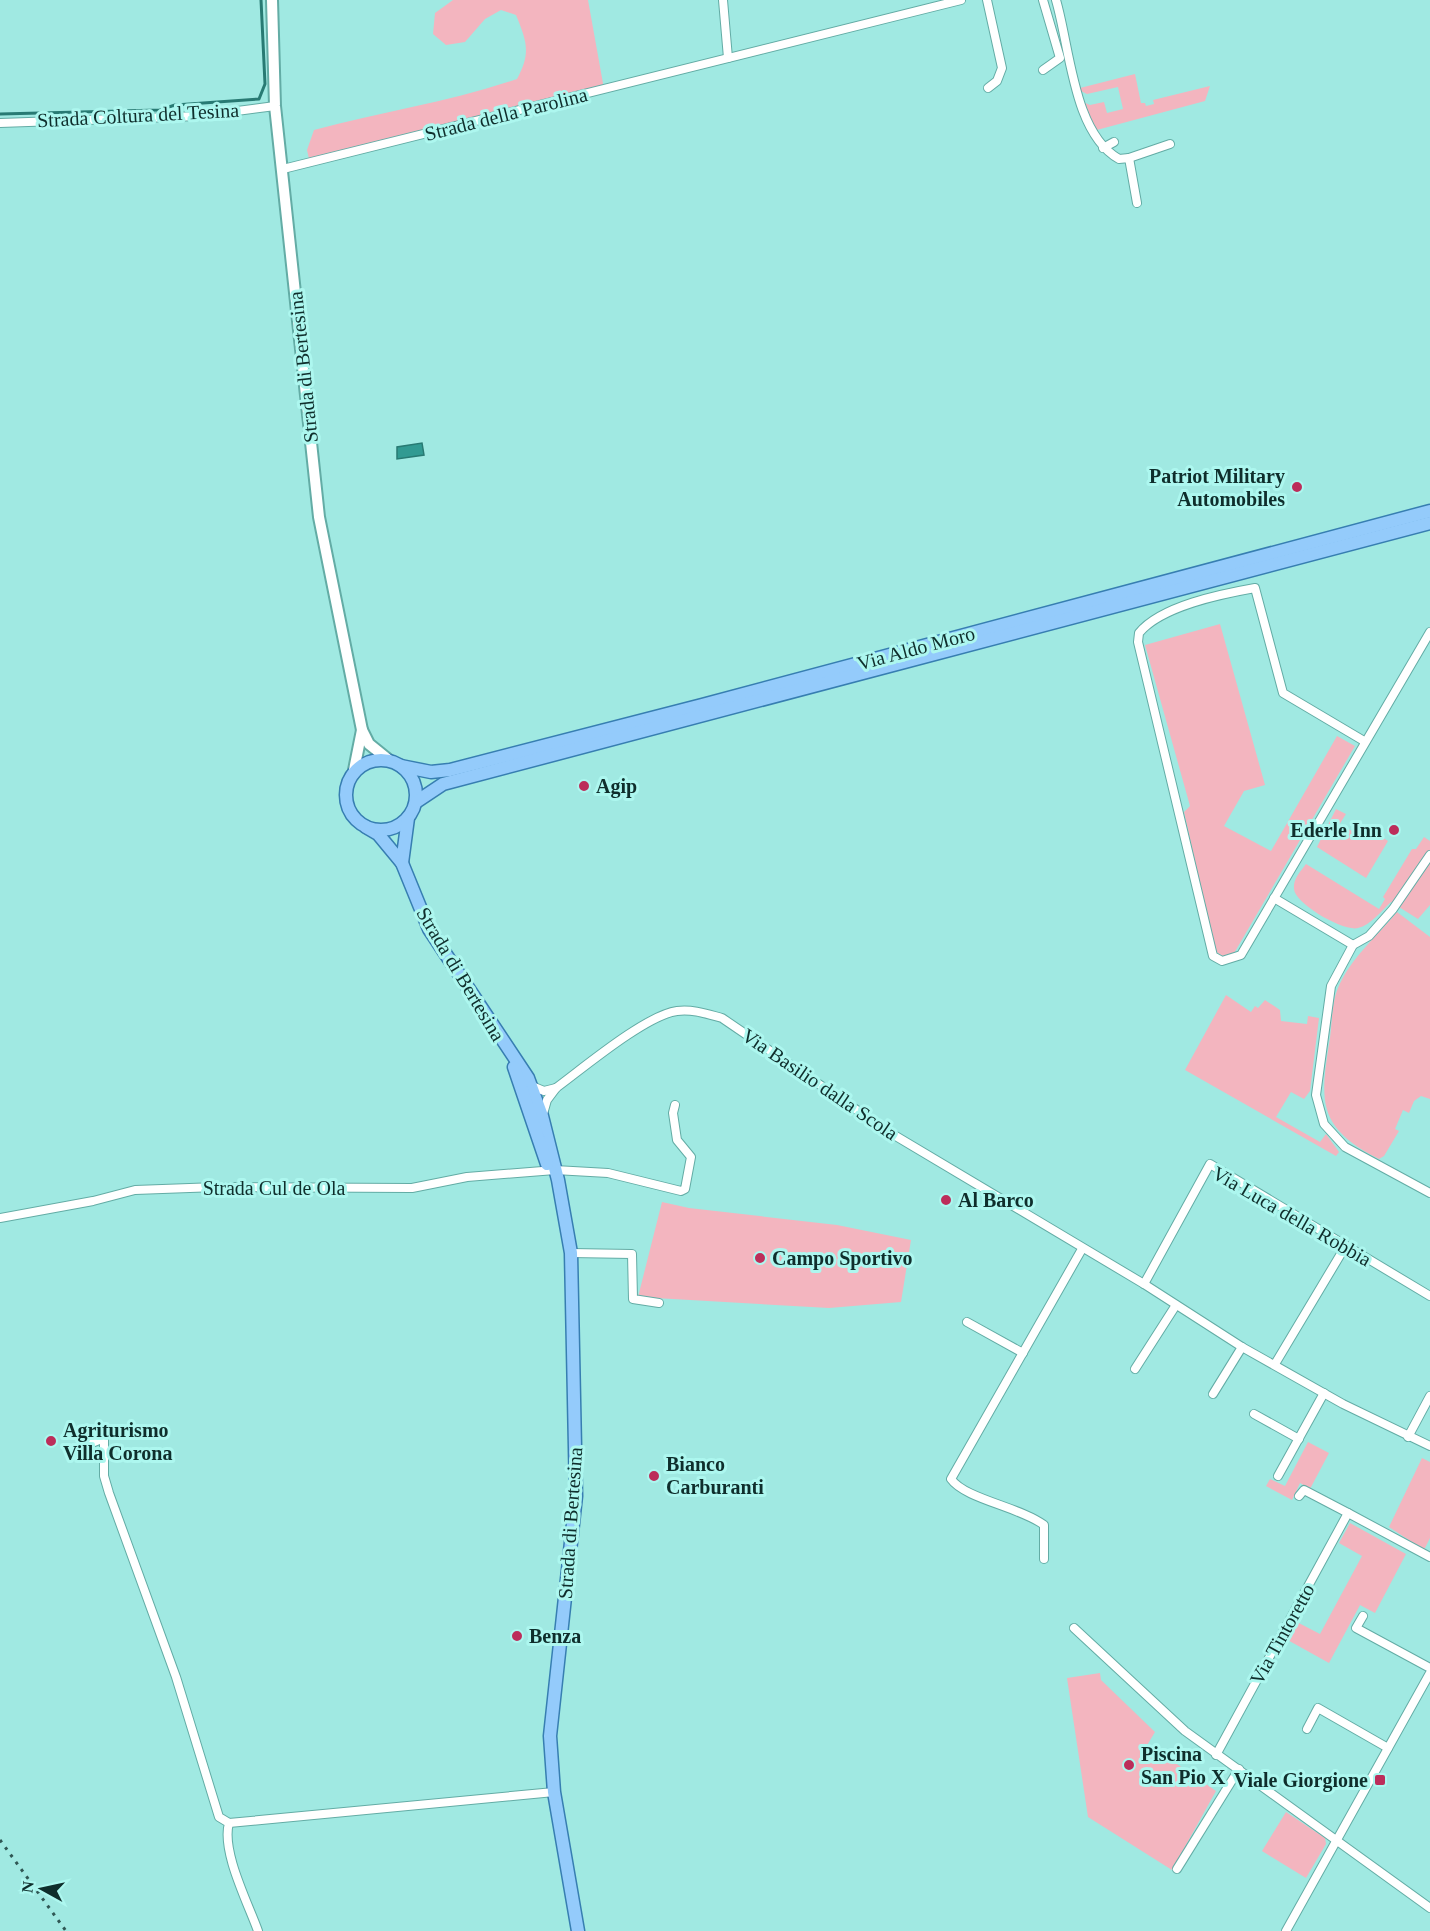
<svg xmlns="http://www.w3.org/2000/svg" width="1430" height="1931" viewBox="0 0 1430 1931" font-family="'Times New Roman',serif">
<rect width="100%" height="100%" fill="#a0e9e2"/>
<g fill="#f3b5bf">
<path d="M453,0H588L604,89L310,163L307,150L314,130C381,112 450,102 517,79C531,53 527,42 516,15L501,10L485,19L465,42L446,45L433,34L435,13Z"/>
<path d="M1135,74L1141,103H1145L1146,106L1154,104L1153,100L1210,86L1205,101L1093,131L1083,102L1090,105L1104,102L1107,113L1123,109L1118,87L1087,94L1081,91L1080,88Z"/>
<path d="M1220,624L1265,785L1244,791L1224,826L1271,851L1337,736L1355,746L1233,955L1224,957L1215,951L1184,812L1190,806L1145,645Z"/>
<path d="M1336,809L1346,814L1339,825L1359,834L1365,826L1388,841L1366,878L1317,847Z"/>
<path d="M1424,837L1430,841V905L1418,919L1391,902C1381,911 1371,925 1358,928C1344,932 1295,904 1294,889C1293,879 1300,872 1306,864L1379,909L1385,899L1383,897L1412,849H1416Z"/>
<path d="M1397,912L1430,937V1099L1421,1096L1414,1101L1409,1113L1403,1110L1395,1129L1399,1131L1384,1156L1379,1159C1316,1127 1320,1101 1330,1038C1332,1022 1332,1002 1338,988C1350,959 1377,936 1397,912Z"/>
<path d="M1226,995L1251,1012L1255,1006L1258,1008L1265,1000L1280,1010L1281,1021L1307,1024L1308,1016L1319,1018L1310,1091L1304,1099L1291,1092L1276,1117L1320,1142L1326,1134L1339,1152L1336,1156L1185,1070Z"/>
<path d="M662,1202L689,1208L837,1225L911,1240L901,1302L829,1308L638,1297Z"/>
<path d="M1308,1442L1329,1453L1310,1489L1300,1483L1292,1500L1266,1486L1270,1479L1285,1486Z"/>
<path d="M1422,1458L1430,1462V1538L1424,1550L1389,1527Z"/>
<path d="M1350,1523L1406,1554L1375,1613L1360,1605L1329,1663L1284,1638L1293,1620L1320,1634L1362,1556L1339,1543Z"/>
<path d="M1100,1673L1101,1680L1155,1732L1146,1747L1161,1753L1216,1791L1172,1870L1088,1817L1067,1678Z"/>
<path d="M1286,1812L1325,1838L1326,1844L1306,1878L1262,1851Z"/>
</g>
<path fill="#329a92" stroke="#287a73" stroke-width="1.5" d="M422,443L424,455L397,459V447Z"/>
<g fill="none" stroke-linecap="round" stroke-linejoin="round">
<path stroke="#287a73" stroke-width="3" d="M0,114L160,110L175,105L259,99L265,84L261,0"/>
<g stroke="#63aca5" stroke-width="10">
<g id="minor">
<path d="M723,0L728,58"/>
<path d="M987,0L1002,68L997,81L988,88"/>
<path d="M1043,0L1060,58L1043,70"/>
<path d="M1056,0C1070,47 1073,133 1119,159L1129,158L1137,203"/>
<path d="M0,123L199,116L275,106"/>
<path d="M1103,148L1114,142"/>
<path d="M1129,158L1170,144"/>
<path d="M283,169L961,0"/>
<path d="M1364,741L1283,693L1255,588C1221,594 1161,606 1139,633L1138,642L1213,956L1222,961L1241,955L1430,632"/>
<path d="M1430,855L1393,909L1369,936L1353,945L1331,986L1316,1095L1324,1124L1345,1147L1430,1193"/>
<path d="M1274,898L1353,945"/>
<path d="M532,1086L544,1091L556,1088"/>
<path d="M543,1114L547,1100L556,1088C582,1069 646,1015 677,1011C693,1009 707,1014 722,1018L889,1132L1144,1284L1242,1347L1343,1404L1430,1446"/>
<path d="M0,1218L93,1201L135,1190L217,1187L412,1188L467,1177L555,1170L608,1173L681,1191L685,1189L691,1157L677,1140L673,1113L675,1105"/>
<path d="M571,1253L632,1254L633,1299L659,1303"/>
<path d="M1144,1284L1210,1164L1430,1296"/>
<path d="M967,1322L1023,1353"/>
<path d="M1275,1364L1345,1247"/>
<path d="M1135,1369L1176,1305"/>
<path d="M1213,1394L1242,1347"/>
<path d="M1254,1414L1299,1439"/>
<path d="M1408,1437L1430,1396"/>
<path d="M72,1451L104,1438V1476L109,1493L176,1677L219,1817L229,1823C221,1851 248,1903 258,1931"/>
<path d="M1278,1476L1324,1393"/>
<path d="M1299,1496L1304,1490L1348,1513"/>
<path d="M1044,1559V1525C1020,1507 965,1499 951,1479L1082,1249"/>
<path d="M1363,1616L1356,1628L1430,1668"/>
<path d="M1074,1628L1185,1731L1430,1908"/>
<path d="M1307,1729L1318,1708L1388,1748"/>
<path d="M1216,1755L1348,1513L1430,1557"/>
<path d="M229,1823L554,1792"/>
<path d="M1177,1869L1239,1769"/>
<path d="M1286,1931L1430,1673"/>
</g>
</g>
<g stroke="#63aca5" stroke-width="14">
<g id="tertiary">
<path d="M272,0L275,106L319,517L362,730L369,744L390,761"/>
<path d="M353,775L362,730"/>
</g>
</g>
<g stroke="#377eb1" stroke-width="15">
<g id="primary">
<circle cx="381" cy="795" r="35"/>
<path d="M401,766L431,772L450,770L702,705L1430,511"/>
<path d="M416,802L443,784L1430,523"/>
<path d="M366,827L378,834L402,863L429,929L528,1078L542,1116L558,1180L571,1253L576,1496L550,1736L554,1792L578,1931"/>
<path d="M402,863L408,818"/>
<path d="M514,1067L547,1164"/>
</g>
</g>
<use href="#minor" stroke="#fff" stroke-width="8"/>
<use href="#tertiary" stroke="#fff" stroke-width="10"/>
<use href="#primary" stroke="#94cbfb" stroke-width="12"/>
<path stroke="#2f5754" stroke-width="3" stroke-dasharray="3 6" stroke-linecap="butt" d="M0,1840L66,1931"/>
</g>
<g fill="#bc2d5a" stroke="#adf7ef" stroke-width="2">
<circle cx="1297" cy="487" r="6"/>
<circle cx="584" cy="786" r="6"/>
<circle cx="1394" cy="830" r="6"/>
<circle cx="946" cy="1200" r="6"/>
<circle cx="760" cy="1258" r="6"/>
<circle cx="51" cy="1441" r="6"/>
<circle cx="654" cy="1476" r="6"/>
<circle cx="517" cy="1636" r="6"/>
<circle cx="1129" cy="1765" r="6"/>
<rect x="1374" y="1774" width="12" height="12" rx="3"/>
</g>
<g text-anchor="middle" stroke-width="6" stroke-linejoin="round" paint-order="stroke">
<g font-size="20" fill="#0f2e2c" stroke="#adf7ef">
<text transform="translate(506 114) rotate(-14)" y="7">Strada della Parolina</text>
<text transform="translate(138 115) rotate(-3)" y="7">Strada Coltura del Tesina</text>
<text transform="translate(303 367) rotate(-96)" y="7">Strada di Bertesina</text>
<text transform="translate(916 648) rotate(-15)" y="7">Via Aldo Moro</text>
<text transform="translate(461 974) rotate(59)" y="7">Strada di Bertesina</text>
<text transform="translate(820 1084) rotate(34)" y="7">Via Basilio dalla Scola</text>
<text x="274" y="1195">Strada Cul de Ola</text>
<text transform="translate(1292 1216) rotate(30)" y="7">Via Luca della Robbia</text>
<text transform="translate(570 1523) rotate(-86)" y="7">Strada di Bertesina</text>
<text transform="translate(1282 1634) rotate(-61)" y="7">Via Tintoretto</text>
</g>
<g font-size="20" font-weight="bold" fill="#0f2e2c" stroke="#adf7ef" text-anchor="start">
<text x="1285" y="483" text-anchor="end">Patriot Military<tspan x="1285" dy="23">Automobiles</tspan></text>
<text x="596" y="793">Agip</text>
<text x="1382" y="837" text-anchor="end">Ederle Inn</text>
<text x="958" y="1207">Al Barco</text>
<text x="772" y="1265">Campo Sportivo</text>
<text x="63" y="1437">Agriturismo<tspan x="63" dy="23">Villa Corona</tspan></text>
<text x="666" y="1471">Bianco<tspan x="666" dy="23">Carburanti</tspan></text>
<text x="529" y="1643">Benza</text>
<text x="1141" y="1761">Piscina<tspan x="1141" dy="23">San Pio X</tspan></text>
<text x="1368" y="1787" text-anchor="end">Viale Giorgione</text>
</g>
</g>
<g transform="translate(42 1889) rotate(278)" stroke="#adf7ef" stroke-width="4.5" paint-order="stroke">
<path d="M0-4.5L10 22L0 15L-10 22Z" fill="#0f2e2c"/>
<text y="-9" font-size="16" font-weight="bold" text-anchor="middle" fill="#0f2e2c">N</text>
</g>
</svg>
